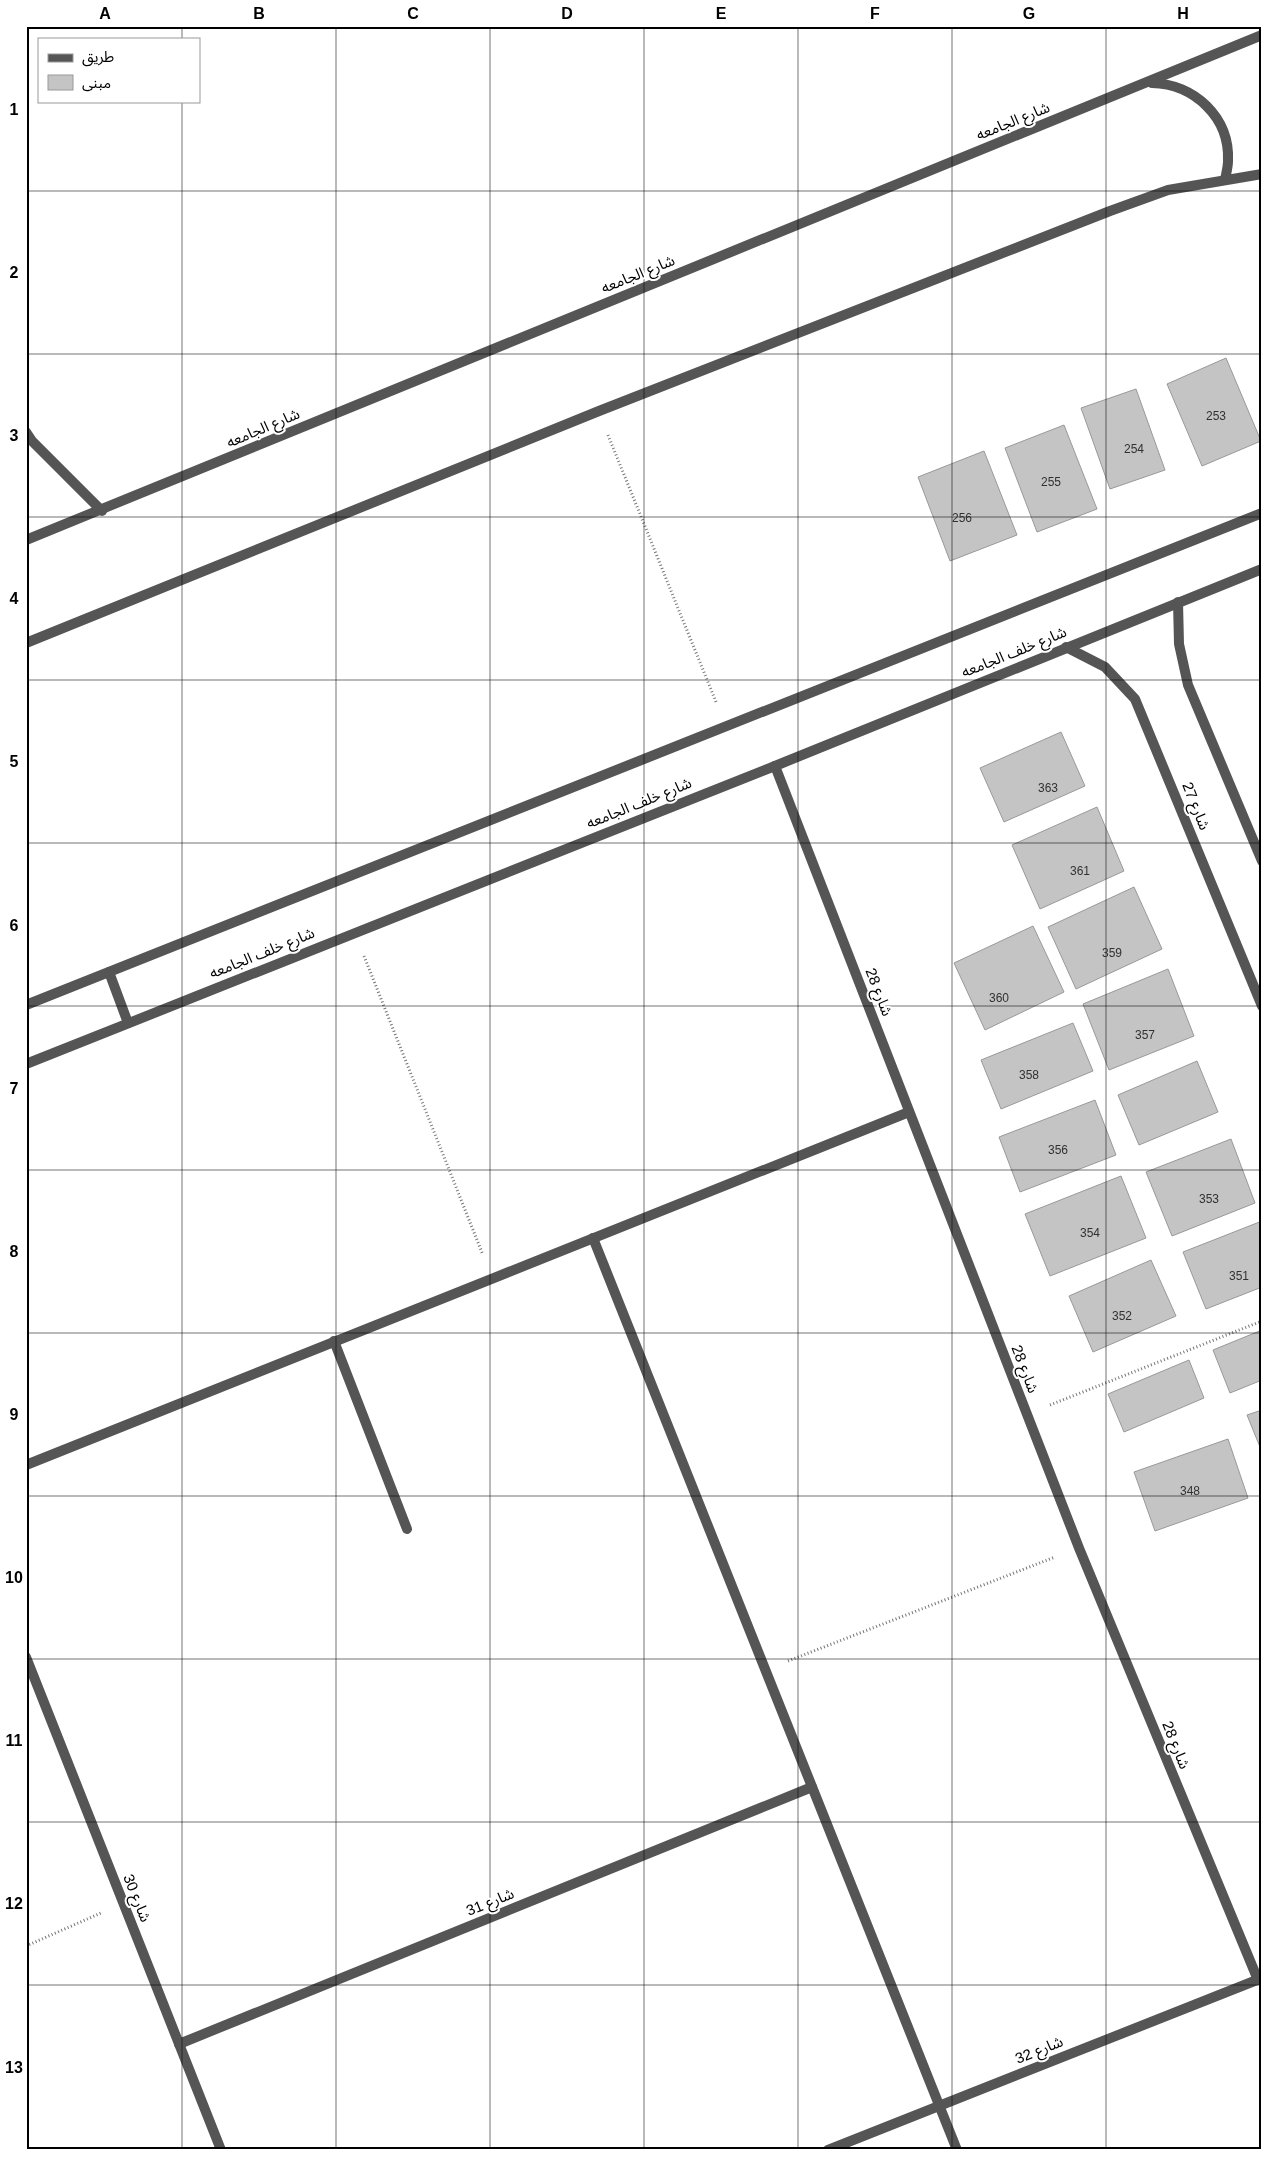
<svg xmlns="http://www.w3.org/2000/svg" width="1288" height="2176" viewBox="0 0 1288 2176" font-family="Arial,'Noto Sans Arabic',sans-serif">
<rect width="100%" height="100%" fill="#fff"/>
<g fill="#c4c4c4" stroke="#999">
<path d="M1226,358L1261,441L1202,466L1167,384Z"/>
<path d="M1136,389L1165,470L1110,489L1081,408Z"/>
<path d="M1064,425L1097,509L1037,532L1005,448Z"/>
<path d="M984,451L1017,535L950,561L918,477Z"/>
<path d="M1061,732L1085,786L1004,822L980,768Z"/>
<path d="M1097,807L1124,871L1040,909L1012,845Z"/>
<path d="M1134,887L1162,949L1076,989L1048,927Z"/>
<path d="M1033,926L1064,992L985,1030L954,963Z"/>
<path d="M1168,969L1194,1036L1109,1070L1083,1004Z"/>
<path d="M1073,1023L1093,1071L1001,1109L981,1060Z"/>
<path d="M1197,1061L1218,1112L1139,1145L1118,1095Z"/>
<path d="M1095,1100L1116,1155L1020,1192L999,1137Z"/>
<path d="M1231,1139L1255,1203L1172,1236L1146,1172Z"/>
<path d="M1121,1176L1146,1238L1050,1276L1025,1214Z"/>
<path d="M1262,1221V1287L1206,1309L1183,1252Z"/>
<path d="M1151,1260L1176,1316L1093,1352L1069,1296Z"/>
<path d="M1262,1330V1380L1230,1393L1213,1350Z"/>
<path d="M1189,1360L1204,1398L1124,1432L1108,1394Z"/>
<path d="M1262,1410V1452L1247,1415Z"/>
<path d="M1228,1439L1248,1498L1155,1531L1134,1472Z"/>
</g>
<g fill="none" stroke-linecap="round" stroke-linejoin="round">
<g stroke="#777" stroke-width="3" stroke-dasharray="1 2.5" stroke-linecap="butt">
<path d="M608,435L716,702"/>
<path d="M364,956L483,1255"/>
<path d="M1050,1405L1262,1321"/>
<path d="M788,1661L1055,1557"/>
<path d="M26,1946L101,1913"/>
</g>
<path stroke="#555" stroke-width="10" d="M334,1341L407,1529"/>
<g stroke="#555" stroke-width="10">
<path d="M26,432L32,441L102,511"/>
<path d="M1178,602L1179,644L1188,685L1262,861"/>
<path d="M1066,647L1105,667L1135,699L1262,1006"/>
<path d="M775,766L1079,1548L1258,1980"/>
<path d="M109,972L128,1023"/>
<path d="M26,1005L1262,513"/>
<path d="M26,1064L775,766L1262,569"/>
<path d="M593,1238L957,2150"/>
<path d="M26,1465L909,1112"/>
<path d="M26,1657L221,2150"/>
<path d="M179,2044L812,1787"/>
<path d="M828,2150L1262,1978"/>
</g>
<g stroke="#555" stroke-width="10">
<path d="M1152,83C1194,84 1230,117 1228,161C1228,167 1226,174 1225,180"/>
<path d="M26,540L1262,35"/>
<path d="M26,643L599,411L1110,211L1168,190L1262,174"/>
</g>
</g>
<path fill="none" stroke="#000" stroke-width="1" stroke-opacity="0.55" d="M182,26V39M336,26V2150M490,26V2150M644,26V2150M798,26V2150M952,26V2150M1106,26V2150M182,101V2150M26,191H1262M26,354H1262M26,517H1262M26,680H1262M26,843H1262M26,1006H1262M26,1170H1262M26,1333H1262M26,1496H1262M26,1659H1262M26,1822H1262M26,1985H1262"/>
<g text-anchor="middle" stroke-width="4" stroke-linejoin="round" paint-order="stroke">
<g font-size="12" fill="#313131">
<text x="1216" y="420">253</text>
<text x="1134" y="453">254</text>
<text x="1051" y="486">255</text>
<text x="962" y="522">256</text>
<text x="1048" y="792">363</text>
<text x="1080" y="875">361</text>
<text x="1112" y="957">359</text>
<text x="999" y="1002">360</text>
<text x="1145" y="1039">357</text>
<text x="1029" y="1079">358</text>
<text x="1058" y="1154">356</text>
<text x="1209" y="1203">353</text>
<text x="1090" y="1237">354</text>
<text x="1239" y="1280">351</text>
<text x="1122" y="1320">352</text>
<text x="1190" y="1495">348</text>
</g>
<g font-size="15" fill="#000" stroke="#fff">
<text transform="translate(1013 121) rotate(-22)" y="5">شارع الجامعه</text>
<text transform="translate(638 274) rotate(-22)" y="5">شارع الجامعه</text>
<text transform="translate(263 428) rotate(-23)" y="5">شارع الجامعه</text>
<text transform="translate(1014 652) rotate(-22)" y="5">شارع خلف الجامعه</text>
<text transform="translate(639 803) rotate(-22)" y="5">شارع خلف الجامعه</text>
<text transform="translate(1196 806) rotate(68)" y="5">شارع 27</text>
<text transform="translate(262 953) rotate(-22)" y="5">شارع خلف الجامعه</text>
<text transform="translate(879 992) rotate(69)" y="5">شارع 28</text>
<text transform="translate(1025 1369) rotate(69)" y="5">شارع 28</text>
<text transform="translate(1176 1745) rotate(68)" y="5">شارع 28</text>
<text transform="translate(137 1898) rotate(68)" y="5">شارع 30</text>
<text transform="translate(490 1902) rotate(-22)" y="5">شارع 31</text>
<text transform="translate(1039 2050) rotate(-22)" y="5">شارع 32</text>
</g>
</g>
<rect width="1288" height="2176" fill="none" stroke="#ffffff" stroke-width="55"/>
<rect x="38" y="38" width="162" height="65" fill="#ffffff" stroke="#999999"/>
<rect x="48" y="54" width="25" height="8" fill="#555555" stroke="#999999"/>
<text x="82" y="62" font-size="15" fill="#000000">طريق</text>
<rect x="48" y="75" width="25" height="15" fill="#c4c4c4" stroke="#999999"/>
<text x="82" y="88" font-size="15" fill="#000000">مبنى</text>
<rect x="28" y="28" width="1232" height="2120" fill="none" stroke="#000" stroke-width="2"/>
<g font-size="16" text-anchor="middle" font-weight="bold" fill="#000">
<text x="105" y="19">A</text>
<text x="259" y="19">B</text>
<text x="413" y="19">C</text>
<text x="567" y="19">D</text>
<text x="721" y="19">E</text>
<text x="875" y="19">F</text>
<text x="1029" y="19">G</text>
<text x="1183" y="19">H</text>
<text x="14" y="115">1</text>
<text x="14" y="278">2</text>
<text x="14" y="441">3</text>
<text x="14" y="604">4</text>
<text x="14" y="767">5</text>
<text x="14" y="931">6</text>
<text x="14" y="1094">7</text>
<text x="14" y="1257">8</text>
<text x="14" y="1420">9</text>
<text x="14" y="1583">10</text>
<text x="14" y="1746">11</text>
<text x="14" y="1909">12</text>
<text x="14" y="2073">13</text>
</g>
</svg>
